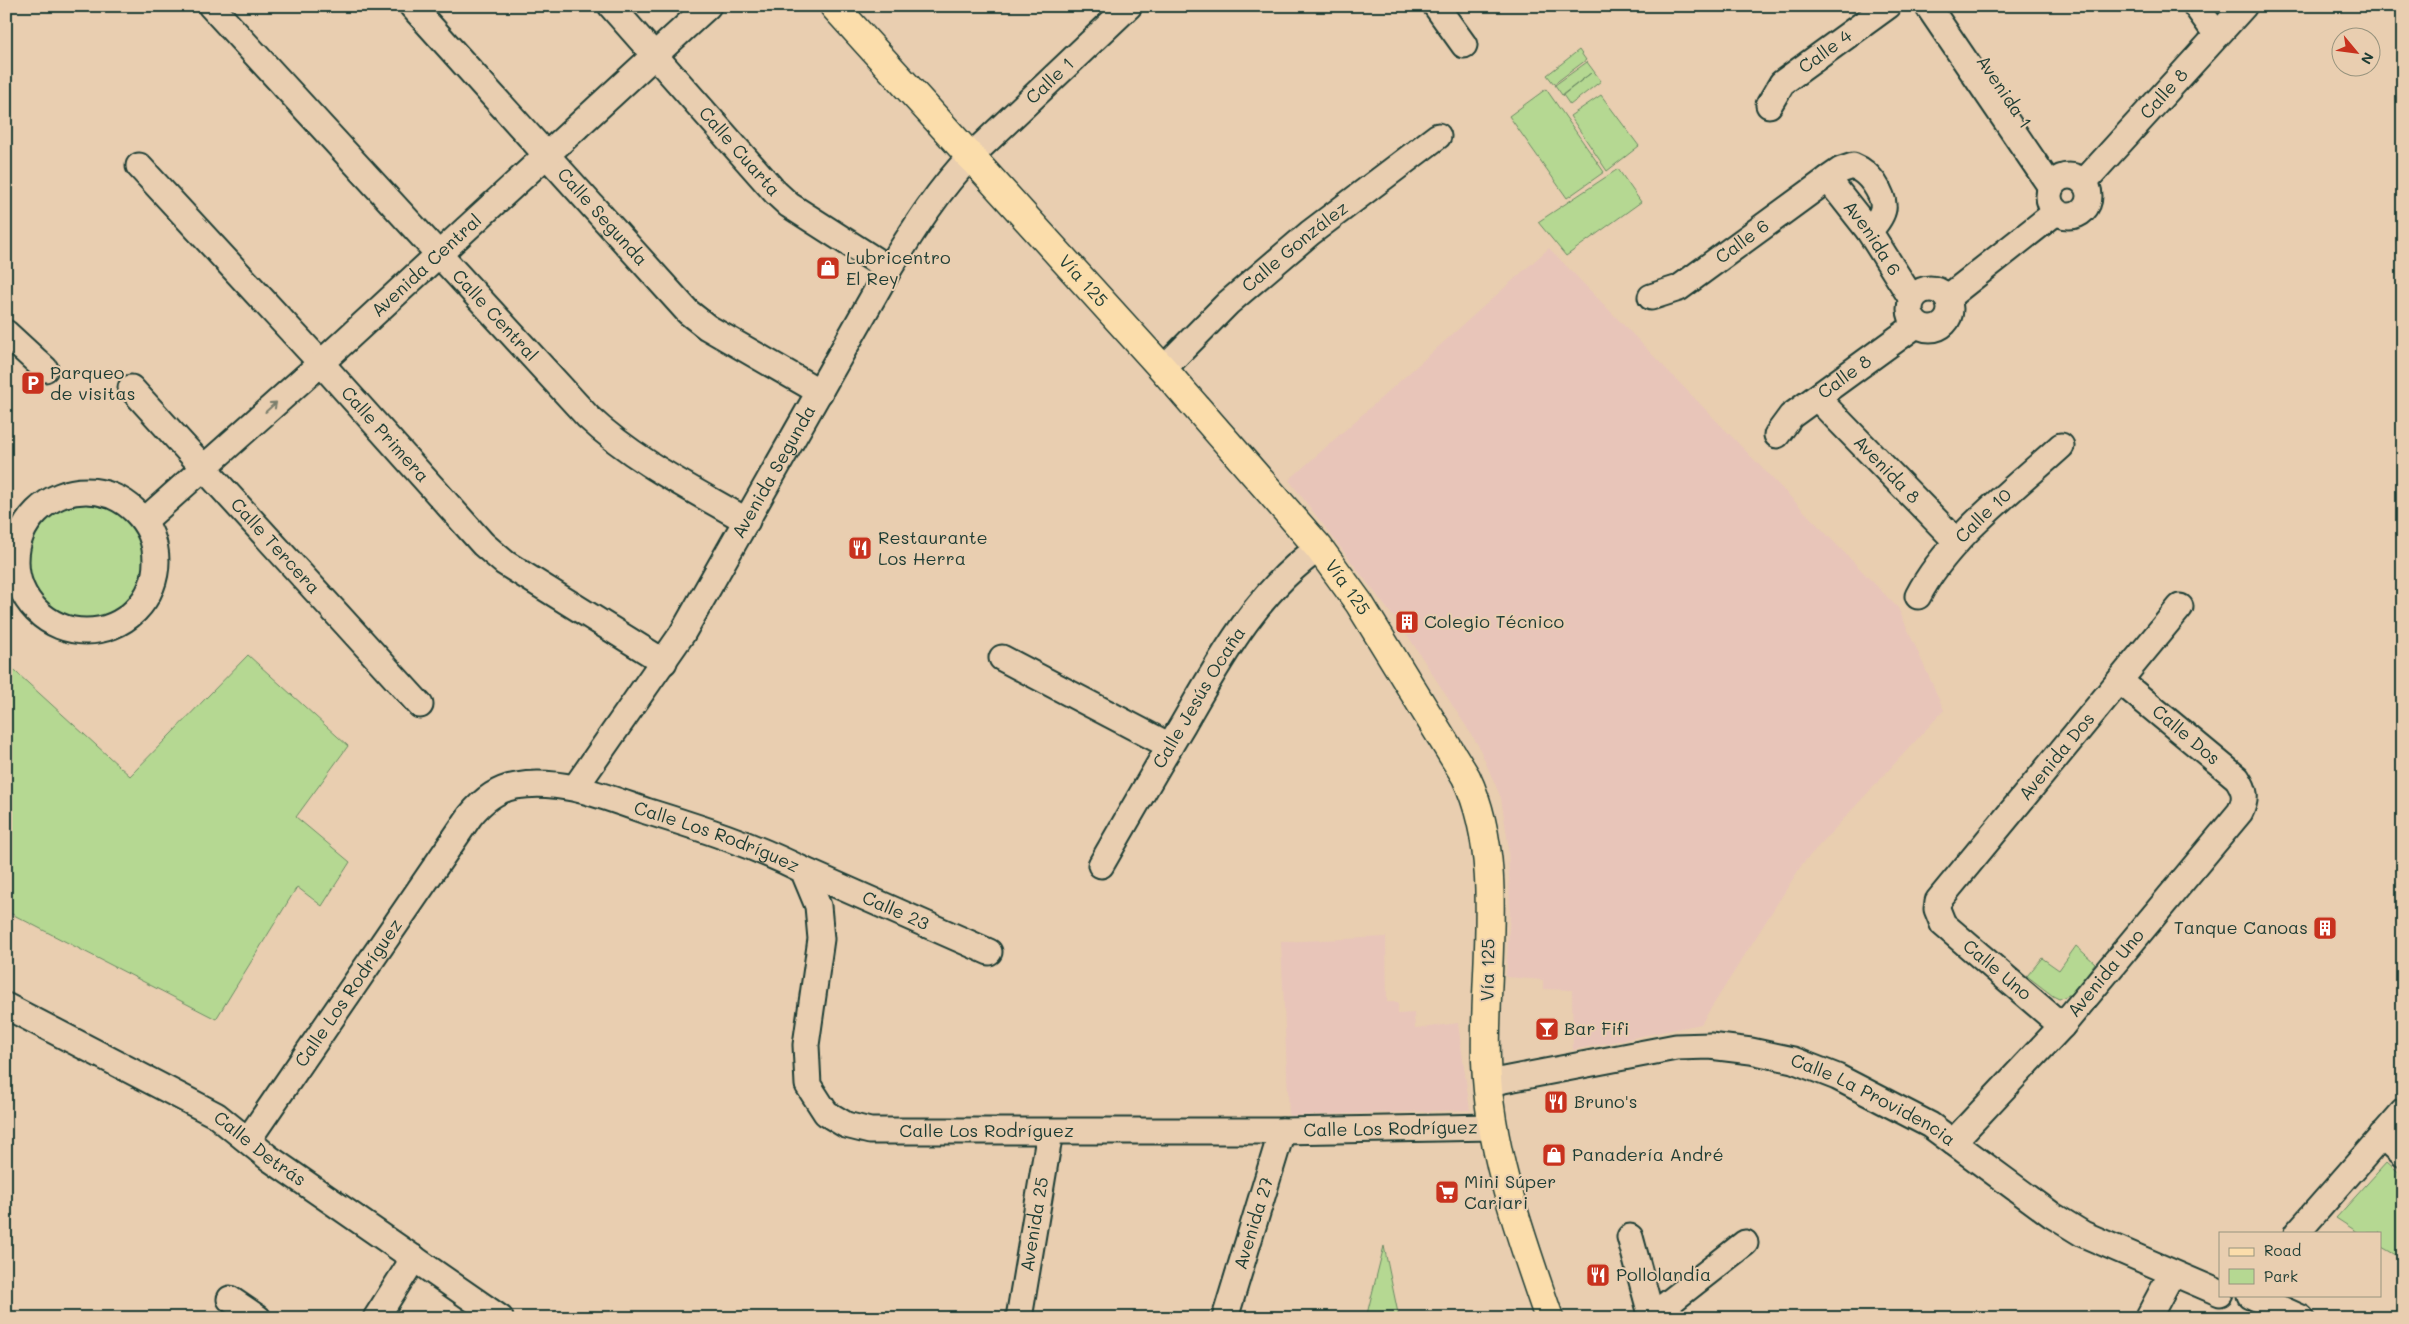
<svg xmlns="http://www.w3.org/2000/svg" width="2409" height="1324" viewBox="0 0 2409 1324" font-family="Mali,sans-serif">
<rect width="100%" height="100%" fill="#e9ceb0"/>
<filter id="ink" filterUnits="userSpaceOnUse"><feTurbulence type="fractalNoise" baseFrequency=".02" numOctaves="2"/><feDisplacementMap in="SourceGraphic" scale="10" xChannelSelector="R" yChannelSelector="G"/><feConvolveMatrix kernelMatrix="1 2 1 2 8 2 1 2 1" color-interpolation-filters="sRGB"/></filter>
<g filter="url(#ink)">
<g fill="#e8c5b9">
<path d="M1549,248L1898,608L1944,710L1803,863L1701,1024L1573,1050L1572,990L1543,989V980L1506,977L1510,913L1508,843L1501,798L1478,745L1408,636L1289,480Z"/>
<path d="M1386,937L1387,1002H1398V1014L1414,1013L1415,1029L1458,1023L1470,1110L1289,1116L1281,942Z"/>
</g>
<g fill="#b5d892" stroke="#6a8a63">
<path d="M1579,50L1586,60L1554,84L1547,75Z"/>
<path d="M1587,62L1601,81L1570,105L1563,95L1591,73L1562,95L1555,85Z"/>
<path d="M1546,89L1604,172L1567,198L1509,116Z"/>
<path d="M1601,95L1639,146L1607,171L1570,116Z"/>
<path d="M1618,169L1641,202L1566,256L1538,222Z"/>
<circle cx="86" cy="561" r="62"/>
<path d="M248,655L348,746L296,817L350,862L322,906L297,887L216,1019L6,911V663L130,776Z"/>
<path d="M2076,946L2095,963L2073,993L2059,999L2053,996L2027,976L2042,958L2059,970Z"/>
<path d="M2387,1162L2403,1176V1259L2380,1246V1233H2359L2336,1218Z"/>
<path d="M1384,1246L1399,1318H1366Z"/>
</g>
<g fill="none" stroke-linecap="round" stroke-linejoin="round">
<g stroke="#1f3d34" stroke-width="29">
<g id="minor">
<path id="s1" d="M211,6L588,417C635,461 692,489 747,521"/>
<path id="s2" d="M412,6L688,312L707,327L820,392"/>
<path id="s3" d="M611,6L775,192L789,205L889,269"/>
<path d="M1436,6L1464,45"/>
<path d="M1928,6L2051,187"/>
<path d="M2196,6L2217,35"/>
<path id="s4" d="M1769,105L1782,83L1888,6"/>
<path id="s5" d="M139,166L321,363L483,544L505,563L664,662"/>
<circle cx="2069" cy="196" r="20"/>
<path id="s6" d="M1828,179L1869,231L1912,299"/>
<path id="s7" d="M2084,182L2244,6"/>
<circle cx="1930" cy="309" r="20"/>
<path id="s8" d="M1651,297L1679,288L1828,179L1841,170L1853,166C1863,170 1868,175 1874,183C1888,204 1886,213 1869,231"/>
<path d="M1947,298L2056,212"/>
<path d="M6,333L45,369"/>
<path id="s9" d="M1163,369L1228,303L1310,233L1438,136"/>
<path id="s10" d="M131,388L420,705"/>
<path id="s11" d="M1817,398L1957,542"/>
<path id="s12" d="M1777,435L1791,416L1916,325"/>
<circle cx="86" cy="561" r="70"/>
<path id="s13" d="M144,521L321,363L708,6"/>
<path id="s14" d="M1918,596C1947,539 2013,490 2061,446"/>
<path d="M1002,658L1170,746"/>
<path id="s15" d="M575,788L682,634L889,269C914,229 938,190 971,156L1129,6"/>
<path id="s16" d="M1101,865C1128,818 1155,771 1183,724C1220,660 1257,591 1319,548"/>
<path id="s17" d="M803,870L989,952"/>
<path id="s18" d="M6,1006L216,1115L269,1158L500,1318"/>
<path id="s19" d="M2062,1026L1943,924L1937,909L1938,901L2180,607"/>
<path id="s20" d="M1488,1083L1676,1047L1710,1046L1751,1051L1793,1060L1837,1077L1930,1125L2052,1215L2083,1234L2220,1293"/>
<path d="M2382,1135L2403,1154"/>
<path id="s21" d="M248,1140L470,816C482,801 497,789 516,786C561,778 605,797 646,811C701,828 751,844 803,870L818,906L821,939L806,1045L808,1085L826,1113L846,1125L870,1131H1282L1493,1127"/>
<path id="s22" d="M1953,1142L2062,1026L2240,812C2247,798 2245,790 2237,778L2120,681"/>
<path d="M2297,1233L2403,1112"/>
<path d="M1630,1237L1652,1318"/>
<path d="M2250,1295L2301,1318"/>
<path d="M230,1299L258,1318"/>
<path d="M1652,1316L1745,1243"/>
<path d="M376,1318L414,1258"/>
<path id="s23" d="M1019,1318L1050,1132"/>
<path id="s24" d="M1225,1318L1282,1131"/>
<path d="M2148,1318L2172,1273"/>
</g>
</g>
<g stroke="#1f3d34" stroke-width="31">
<g id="major">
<path id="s25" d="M834,6L1163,369L1319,548L1359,603L1466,777C1506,861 1483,971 1486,1061C1489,1150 1520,1234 1549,1318"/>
</g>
</g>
<use href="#minor" stroke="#e9ceb0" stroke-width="25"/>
<use href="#major" stroke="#fbddab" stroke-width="28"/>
</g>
<defs><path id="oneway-shaft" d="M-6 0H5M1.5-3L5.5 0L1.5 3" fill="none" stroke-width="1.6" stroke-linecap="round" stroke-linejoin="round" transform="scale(1.25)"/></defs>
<use stroke="#7a7e6c" href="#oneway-shaft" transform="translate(271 407) rotate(-42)"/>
</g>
<defs>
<g id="shop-square" transform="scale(1.25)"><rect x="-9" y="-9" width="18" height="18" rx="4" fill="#c8321e" stroke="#e9ceb0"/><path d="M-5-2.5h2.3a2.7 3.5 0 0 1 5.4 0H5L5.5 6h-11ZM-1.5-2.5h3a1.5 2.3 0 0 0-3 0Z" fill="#fff"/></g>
<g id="parking-square" transform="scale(1.25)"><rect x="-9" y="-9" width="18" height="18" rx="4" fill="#c8321e" stroke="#e9ceb0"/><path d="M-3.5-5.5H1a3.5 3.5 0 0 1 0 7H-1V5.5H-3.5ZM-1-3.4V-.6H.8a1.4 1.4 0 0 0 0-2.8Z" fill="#fff"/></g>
<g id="restaurant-square" transform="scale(1.25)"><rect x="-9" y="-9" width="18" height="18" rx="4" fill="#c8321e" stroke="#e9ceb0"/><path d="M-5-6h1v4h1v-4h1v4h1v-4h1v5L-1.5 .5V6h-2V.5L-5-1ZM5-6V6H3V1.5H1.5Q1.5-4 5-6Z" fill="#fff"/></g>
<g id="building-square" transform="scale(1.25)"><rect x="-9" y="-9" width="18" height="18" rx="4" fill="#c8321e" stroke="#e9ceb0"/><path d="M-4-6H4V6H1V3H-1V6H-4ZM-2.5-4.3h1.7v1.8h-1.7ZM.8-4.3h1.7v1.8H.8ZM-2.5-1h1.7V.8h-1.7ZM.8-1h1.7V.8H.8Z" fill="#fff"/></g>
<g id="bar-square" transform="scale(1.25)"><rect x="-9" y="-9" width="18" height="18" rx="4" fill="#c8321e" stroke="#e9ceb0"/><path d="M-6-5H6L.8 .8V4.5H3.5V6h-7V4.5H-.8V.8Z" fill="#fff"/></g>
<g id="supermarket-square" transform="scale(1.25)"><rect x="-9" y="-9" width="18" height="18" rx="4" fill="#c8321e" stroke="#e9ceb0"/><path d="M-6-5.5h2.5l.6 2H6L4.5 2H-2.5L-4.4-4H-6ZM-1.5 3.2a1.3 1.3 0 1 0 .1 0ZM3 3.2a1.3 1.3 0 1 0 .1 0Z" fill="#fff"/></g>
</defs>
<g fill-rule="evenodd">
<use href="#shop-square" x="828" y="268"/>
<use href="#parking-square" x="33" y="383"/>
<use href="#restaurant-square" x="860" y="548"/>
<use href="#building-square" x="1407" y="622"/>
<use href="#building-square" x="2325" y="928"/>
<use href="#bar-square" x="1547" y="1029"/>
<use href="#restaurant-square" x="1556" y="1102"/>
<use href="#shop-square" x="1554" y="1155"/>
<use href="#supermarket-square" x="1447" y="1192"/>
<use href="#restaurant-square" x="1598" y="1275"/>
</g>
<g text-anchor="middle" stroke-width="4" stroke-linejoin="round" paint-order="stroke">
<g font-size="18" fill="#1f3d34" stroke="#e9ceb0">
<text dy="6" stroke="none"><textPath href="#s4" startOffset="79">Calle 4</textPath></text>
<text dy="6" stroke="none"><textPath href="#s15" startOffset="856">Calle 1</textPath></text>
<text transform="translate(2004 92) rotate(56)" y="6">Avenida 1</text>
<text dy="6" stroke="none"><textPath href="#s7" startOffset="119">Calle 8</textPath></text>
<text dy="6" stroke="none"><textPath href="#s3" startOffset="194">Calle Cuarta</textPath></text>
<text dy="6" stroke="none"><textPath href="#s2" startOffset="284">Calle Segunda</textPath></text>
<text dy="6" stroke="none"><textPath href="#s6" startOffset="74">Avenida 6</textPath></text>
<text dy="6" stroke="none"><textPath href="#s8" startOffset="108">Calle 6</textPath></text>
<text dy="6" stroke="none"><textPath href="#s9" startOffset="180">Calle González</textPath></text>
<text dy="6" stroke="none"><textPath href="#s13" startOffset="381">Avenida Central</textPath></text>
<text dy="6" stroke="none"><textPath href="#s25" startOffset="371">Vía 125</textPath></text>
<text dy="6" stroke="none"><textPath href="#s1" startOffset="420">Calle Central</textPath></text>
<text dy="6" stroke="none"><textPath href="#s12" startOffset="90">Calle 8</textPath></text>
<text dy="6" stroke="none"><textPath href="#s5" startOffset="364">Calle Primera</textPath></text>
<text dy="6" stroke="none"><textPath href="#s11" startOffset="100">Avenida 8</textPath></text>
<text dy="6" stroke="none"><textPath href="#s15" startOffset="374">Avenida Segunda</textPath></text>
<text dy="6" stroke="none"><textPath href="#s14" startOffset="104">Calle 10</textPath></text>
<text dy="6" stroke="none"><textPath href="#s10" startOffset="214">Calle Tercera</textPath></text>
<text dy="6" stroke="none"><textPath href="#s25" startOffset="776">Vía 125</textPath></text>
<text dy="6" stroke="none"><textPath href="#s16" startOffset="194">Calle Jesús Ocaña</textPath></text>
<text transform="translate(2186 735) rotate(40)" y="6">Calle Dos</text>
<text dy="6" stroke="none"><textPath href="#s19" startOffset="368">Avenida Dos</textPath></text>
<text dy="6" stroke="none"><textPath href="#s21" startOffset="658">Calle Los Rodríguez</textPath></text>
<text dy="6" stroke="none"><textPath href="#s17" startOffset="101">Calle 23</textPath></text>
<text transform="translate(1488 970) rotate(-89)" y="6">Vía 125</text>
<text transform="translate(1997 970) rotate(40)" y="6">Calle Uno</text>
<text dy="6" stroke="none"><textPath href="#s22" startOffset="228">Avenida Uno</textPath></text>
<text dy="6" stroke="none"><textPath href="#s21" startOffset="178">Calle Los Rodríguez</textPath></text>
<text dy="6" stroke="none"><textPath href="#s20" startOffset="399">Calle La Providencia</textPath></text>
<text dy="6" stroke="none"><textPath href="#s21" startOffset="1572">Calle Los Rodríguez</textPath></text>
<text dy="6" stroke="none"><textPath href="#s21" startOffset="1168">Calle Los Rodríguez</textPath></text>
<text dy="6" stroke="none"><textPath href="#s18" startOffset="292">Calle Detrás</textPath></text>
<text dy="6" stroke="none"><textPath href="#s24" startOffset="99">Avenida 27</textPath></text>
<text dy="6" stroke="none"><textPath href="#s23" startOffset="95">Avenida 25</textPath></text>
</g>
<g font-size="18" fill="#1f3d34" stroke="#e9ceb0" text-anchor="start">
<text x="846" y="264">Lubricentro<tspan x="846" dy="21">El Rey</tspan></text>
<text x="50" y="379">Parqueo<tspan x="50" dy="21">de visitas</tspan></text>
<text x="878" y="544">Restaurante<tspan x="878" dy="21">Los Herra</tspan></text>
<text x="1424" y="628">Colegio Técnico</text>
<text x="2308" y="934" text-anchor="end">Tanque Canoas</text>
<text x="1564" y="1035">Bar Fifi</text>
<text x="1574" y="1108">Bruno's</text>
<text x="1572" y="1161">Panadería André</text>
<text x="1464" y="1188">Mini Súper<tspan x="1464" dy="21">Cariari</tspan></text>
<text x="1616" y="1281">Pollolandia</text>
</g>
</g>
<rect width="2409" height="1324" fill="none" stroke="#e9ceb0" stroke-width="25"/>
<rect x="12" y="12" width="2384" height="1299" fill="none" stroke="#1f3d34" stroke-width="2" filter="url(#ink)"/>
<rect x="2219" y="1232" width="162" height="65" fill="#e9ceb0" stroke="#98947e"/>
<rect x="2229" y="1248" width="25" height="8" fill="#fbddab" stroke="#98947e"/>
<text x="2264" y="1256" font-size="15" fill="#1f3d34">Road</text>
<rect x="2229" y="1269" width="25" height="15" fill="#b5d892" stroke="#98947e"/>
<text x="2264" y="1282" font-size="15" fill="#1f3d34">Park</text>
<g transform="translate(2356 52) rotate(119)"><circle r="24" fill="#e9ceb0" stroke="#98947e"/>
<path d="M0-4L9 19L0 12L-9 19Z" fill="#c8321e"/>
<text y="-8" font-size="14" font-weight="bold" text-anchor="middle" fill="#1f3d34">N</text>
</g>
</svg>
